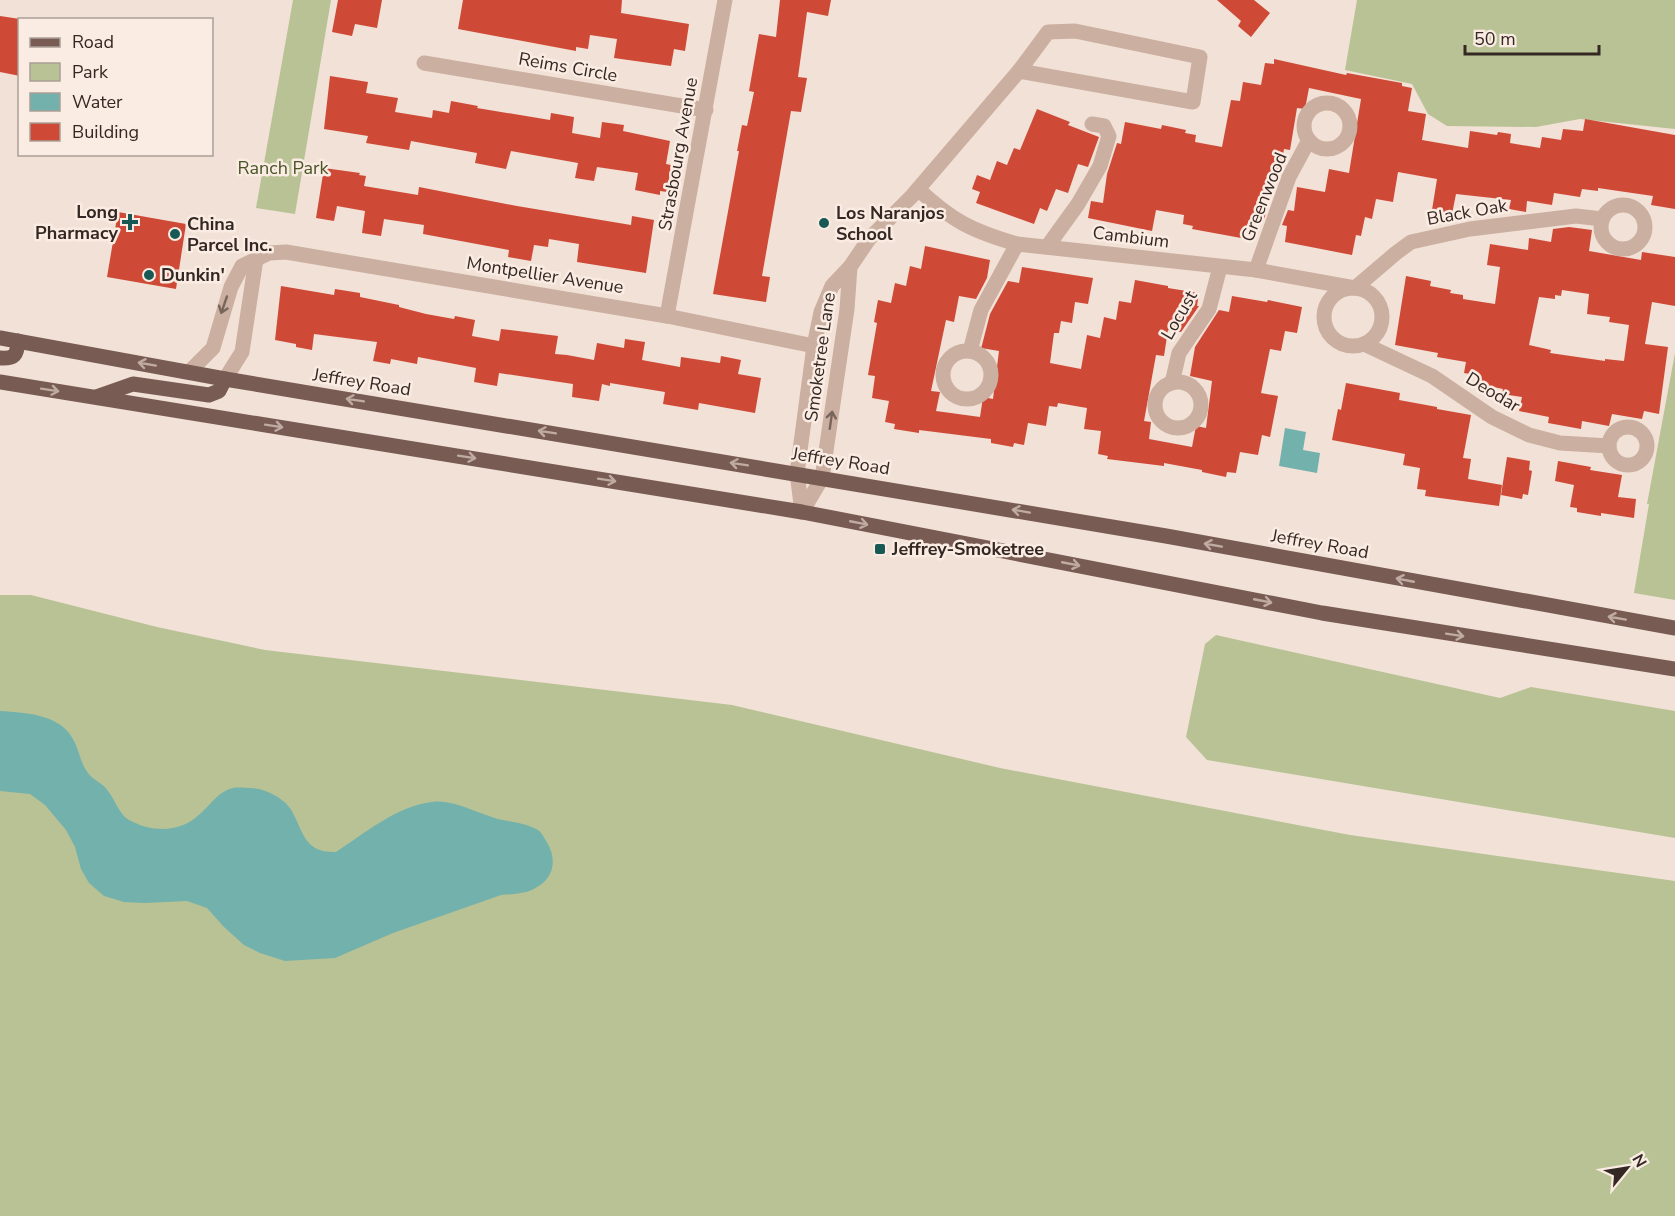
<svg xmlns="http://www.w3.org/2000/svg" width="1675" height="1216" viewBox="0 0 1675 1216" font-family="'Nunito Sans',sans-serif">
<rect width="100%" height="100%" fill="#f2e1d6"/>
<g fill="#b8c295">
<path d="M293,0H331L295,214L256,208Z"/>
<path d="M1357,0H1675V129L1580,119L1536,127L1447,126L1428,114L1412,84L1345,70Z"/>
<path d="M1675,353V600L1634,593L1649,504H1647Z"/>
<path d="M0,595H31L157,627L265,650L732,705L1000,768L1350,835L1675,881V1216H0Z"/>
<path d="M1216,635L1500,698L1531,687L1675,711V838L1207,760L1186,737L1205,644Z"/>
</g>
<g fill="#73b1ac">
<path d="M1285,428L1306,432L1303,450L1320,453L1317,473L1279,466Z"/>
<path d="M0,711C27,713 63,714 75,743C80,754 81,764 88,773C93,780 103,783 108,791C115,800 119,814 129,820C153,833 181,833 201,813C211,804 219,791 233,788C238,787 246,788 251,788C267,789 286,799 293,813C304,835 306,853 336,852C365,833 397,806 432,802C452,799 479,814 498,819C511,822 526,823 538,830C541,832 544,837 546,841C557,857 555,877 537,887C527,894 513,894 501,895L393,933L335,958L285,961L260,953L244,945L224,927L207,908L187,901L144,903L124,902L104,896L89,883L81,869L75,847L66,830L45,805L30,794L0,791Z"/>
</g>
<g fill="#cf4937" fill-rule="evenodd">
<path d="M338,0H382L377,28L355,24L352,36L332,32Z"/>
<path d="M463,0H622L621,13L689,24L685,51L674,49L671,66L614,58L617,39L590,35L588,49L576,47V51L458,29Z"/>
<path d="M780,0H831L828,16L807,12L798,77L807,78L801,112L791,111L762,276L770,277L766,302L713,294L739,151H737L742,125L747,126L754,92L749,91L759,34L776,37Z"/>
<path d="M1217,0H1254L1270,13L1251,37L1238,26L1241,21Z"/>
<path d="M0,16L20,19V76L0,72Z"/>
<path d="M1274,59L1346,75L1347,73L1402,83V86L1412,88L1408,111L1426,114L1422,140L1468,148L1470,131L1497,135L1498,132L1511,134L1510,143L1540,148L1542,137L1561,140L1563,129L1583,131L1585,119L1675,135V209L1651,205L1653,196L1598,188V191L1582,189L1580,197L1554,193L1552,205L1527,201L1526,212L1509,209L1511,200L1456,194L1452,214L1432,210L1437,179L1398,172L1393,202L1376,199L1372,219L1365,217L1361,236L1356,235L1352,255L1285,242L1287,226L1282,225L1288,210L1294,211L1297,187L1325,192L1329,169L1349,173L1361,99L1309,88L1305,109L1297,108L1290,150L1284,149L1280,173L1272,172L1268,207L1263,222L1255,221L1252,240L1192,229L1193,226L1183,224L1184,215L1156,210L1152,231L1088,218L1091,201L1103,203L1107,174L1117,143L1121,144L1125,122L1161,129L1162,125L1186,130L1185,133L1196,135L1195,142L1222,147L1231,100L1240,101L1243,82L1261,85L1265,63L1274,64Z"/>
<path d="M330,76L368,82L366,93L398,98L395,112L432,118L433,110L449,113L451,101L478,106L477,108L550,120L551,113L574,117L572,133L600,138L602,122L624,125L623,131L670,141L666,164L671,165L667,192L660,191V195L635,190L638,173L597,167L594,181L575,178L578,163L511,151L506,169L475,163L477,153L411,141L409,150L366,143L368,136L324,129Z"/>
<path d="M1037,109L1070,122L1068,125L1099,137L1088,167L1078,164L1068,193L1056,189L1047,211L1040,208L1034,224L976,203L980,192L972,189L977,175L990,180L997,161L1007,165L1014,148L1020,150Z"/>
<path d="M324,168L360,173L359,175L366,176L364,186L418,195L419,187L517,206L631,225L632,216L654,220L646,273L577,262L579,244L549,239L548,247L534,245L531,261L508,257L509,250L423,234L424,225L384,219L381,236L362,233L365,211L337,206L334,221L316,218Z"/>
<path d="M118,212L186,224L176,289L107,277Z"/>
<path d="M1569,227L1592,230L1589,251L1641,260L1642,252L1675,257V306L1652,302L1645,344L1668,347L1659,414L1644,411L1642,419L1612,414L1609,426L1582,421L1581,429L1548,423L1549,417L1519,411L1522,397L1502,394L1503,389L1479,384L1480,376L1464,373L1466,362L1437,357L1438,353L1395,345L1406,276L1431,281L1430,286L1451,290L1450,293L1463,295V299L1495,304L1500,267L1487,265L1490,244L1528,250L1529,238L1551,242L1553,229ZM1562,290L1589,294L1587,314L1610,317L1609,322L1629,325L1624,361L1605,359V361L1550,353L1551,350L1529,345L1539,297L1555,299V295L1561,296Z"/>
<path d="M925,246L990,260L987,278L976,299L959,296L954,322L946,320L931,391L940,392L936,411L980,417L983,397L993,399L999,351L981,348L982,345L990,314L1008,281L1019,283L1022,267L1093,278L1088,304L1075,302L1072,323L1061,321L1059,333H1054L1050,363L1081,369L1087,335L1100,338L1104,317L1116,320L1119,301L1131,303L1135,280L1168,286V288L1199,293L1197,306H1199L1181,332L1168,330L1164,356L1156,355L1144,421L1151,422L1149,439L1192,447L1196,426L1206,428L1212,381L1190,376L1195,347L1219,310L1229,312L1232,296L1267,302L1268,300L1302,307L1297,333L1285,331L1281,351L1270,349L1261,393L1278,396L1270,437L1262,435L1258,455L1240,452L1236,473L1227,472L1226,477L1202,472V470L1164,463V466L1107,459L1108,456L1098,454L1101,431L1084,429L1087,408L1058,403L1057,407L1049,406L1046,426L1028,423L1024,445L1014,443L1013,447L991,443V439L919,430V433L894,429L895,424L885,422L889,401L872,398L875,376L868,375L877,323L874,322L878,300L891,303L895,283L906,286L910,266L921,269Z"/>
<path d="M281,286L334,295L335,289L360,293V297L399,305V307L426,314L454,319L455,316L475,320L472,336L499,341L501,329L558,336L555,354L567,355L594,360L597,343L624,348L625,339L645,342L642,360L680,367L681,357L720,363L721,356L741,360L738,374L761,378L755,413L699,403L698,410L663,404L665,392L610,383V386L602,384L599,401L572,397L573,384L499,373L497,386L474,382L476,368L418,357L417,364L391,359L390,364L373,361L377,342L314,334L312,350L296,347V344L275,340Z"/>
<path d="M1346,383L1400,393L1399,400L1437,407V409L1471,415L1463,458L1471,459L1468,479L1502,485L1499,506L1425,496L1426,490L1417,489L1420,468L1403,465L1405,454L1332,440L1338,409L1341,410Z"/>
<path d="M1507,457L1530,461L1529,470L1532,471L1528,495L1523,494L1522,499L1501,495Z"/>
<path d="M1558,461L1591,467L1590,470L1622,475L1618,497L1636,499L1634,518L1601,513V516L1577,512V508L1570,507L1574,485L1555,481Z"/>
</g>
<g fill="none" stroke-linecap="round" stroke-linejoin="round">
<g stroke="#cbafa1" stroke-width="15">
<path d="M1075,31L1200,57L1193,102L1019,71L1048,32Z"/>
<path d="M424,63L706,110"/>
<circle cx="1327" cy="126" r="23"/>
<path d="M918,189C952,221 972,231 1017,244L1256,270L1355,288L1396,253L1411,242L1470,229L1576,216L1602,219"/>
<circle cx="1623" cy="227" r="22"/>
<path d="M1047,247L1078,204L1100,166L1109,136L1104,126L1092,124"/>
<path d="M1256,270L1289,177L1309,140"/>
<circle cx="1353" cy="317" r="29"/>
<path d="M1364,344L1432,376L1492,417L1529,435L1560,443L1609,446"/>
<circle cx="967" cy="375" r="24"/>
<path d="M970,351L981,310L1017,244"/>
<circle cx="1178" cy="405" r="23"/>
<path d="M1172,383L1179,353L1209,309L1220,267"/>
<circle cx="1628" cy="446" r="19"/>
</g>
<g stroke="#cbafa1" stroke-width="15">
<path d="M667,316L725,0"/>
<path d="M189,372L213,348L231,287L242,266L269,253L286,252L667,316L814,346"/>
<path d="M225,379L242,352L256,259"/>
<path d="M802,512L797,473L814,346L821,312L832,286L850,267L869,239L912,196L1019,71"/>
<path d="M802,512L822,478L847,309L850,267"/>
</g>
<g stroke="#785c54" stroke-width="15">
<path d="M0,338L225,379L1166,536L1675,628"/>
<path d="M0,358C15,359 17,355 18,341"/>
<path d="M0,382L802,512L1322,613L1675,669"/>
<path d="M96,397L133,384L209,395L219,391L225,379"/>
</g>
</g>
<defs><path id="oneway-shaft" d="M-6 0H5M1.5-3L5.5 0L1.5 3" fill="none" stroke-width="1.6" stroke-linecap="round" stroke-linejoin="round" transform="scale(1.5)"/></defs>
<g stroke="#78655c">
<use href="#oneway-shaft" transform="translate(224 305) rotate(109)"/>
<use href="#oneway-shaft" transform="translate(831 420) rotate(-82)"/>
</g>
<g stroke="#c0aba2">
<use href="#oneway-shaft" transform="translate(147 364) rotate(-170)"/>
<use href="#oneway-shaft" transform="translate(50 390) rotate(9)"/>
<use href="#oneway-shaft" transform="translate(355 400) rotate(-171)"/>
<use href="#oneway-shaft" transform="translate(274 426) rotate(9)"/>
<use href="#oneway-shaft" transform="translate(547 432) rotate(-171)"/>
<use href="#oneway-shaft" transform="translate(467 457) rotate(9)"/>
<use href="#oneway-shaft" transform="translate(739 464) rotate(-171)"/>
<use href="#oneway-shaft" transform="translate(607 480) rotate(9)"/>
<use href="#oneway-shaft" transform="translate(1021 511) rotate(-170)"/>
<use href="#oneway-shaft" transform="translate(859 523) rotate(11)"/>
<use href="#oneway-shaft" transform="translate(1213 545) rotate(-170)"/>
<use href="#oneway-shaft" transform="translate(1071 564) rotate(11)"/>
<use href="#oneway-shaft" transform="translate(1405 580) rotate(-169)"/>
<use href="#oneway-shaft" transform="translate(1263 601) rotate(11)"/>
<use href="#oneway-shaft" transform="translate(1617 618) rotate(-170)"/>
<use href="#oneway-shaft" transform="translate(1455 635) rotate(9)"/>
</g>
<g fill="#185855" stroke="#faece2" stroke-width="2">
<path d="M127 213h6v6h6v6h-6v6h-6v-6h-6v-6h6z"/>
<circle cx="824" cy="223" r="6"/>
<circle cx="175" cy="234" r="6"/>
<circle cx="149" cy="275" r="6"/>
<rect x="874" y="543" width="12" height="12" rx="3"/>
</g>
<g text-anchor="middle" stroke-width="5" stroke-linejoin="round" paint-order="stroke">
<g font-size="18" fill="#342824" stroke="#faece2">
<text transform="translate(568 67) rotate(10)" y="6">Reims Circle</text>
<text transform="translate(678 154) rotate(-80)" y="6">Strasbourg Avenue</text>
<text transform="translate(1264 197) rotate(-68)" y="6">Greenwood</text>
<text transform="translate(1467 212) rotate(-10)" y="6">Black Oak</text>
<text transform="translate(1131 237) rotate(7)" y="6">Cambium</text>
<text transform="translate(545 275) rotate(9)" y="6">Montpellier Avenue</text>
<text transform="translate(1179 315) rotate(-60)" y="6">Locust</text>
<text transform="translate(820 357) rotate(-82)" y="6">Smoketree Lane</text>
<text transform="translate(362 382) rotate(9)" y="6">Jeffrey Road</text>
<text transform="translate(1493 392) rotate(31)" y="6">Deodar</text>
<text transform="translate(841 461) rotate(9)" y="6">Jeffrey Road</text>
<text transform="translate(1320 544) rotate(10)" y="6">Jeffrey Road</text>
</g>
<g font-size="18" fill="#495427" stroke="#faece2">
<text x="283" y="174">Ranch Park</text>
</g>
<g font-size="18" font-weight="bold" fill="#342824" stroke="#faece2" text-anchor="start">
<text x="118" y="218" text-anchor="end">Long<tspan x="118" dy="21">Pharmacy</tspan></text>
<text x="836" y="219">Los Naranjos<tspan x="836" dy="21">School</tspan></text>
<text x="187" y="230">China<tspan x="187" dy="21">Parcel Inc.</tspan></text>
<text x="161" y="281">Dunkin'</text>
<text x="892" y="555">Jeffrey-Smoketree</text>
</g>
</g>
<rect x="18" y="18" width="195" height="138" fill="#faece2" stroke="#ab9e96" stroke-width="1.5"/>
<rect x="30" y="38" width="30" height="9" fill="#785c54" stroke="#ab9e96" stroke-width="1.5"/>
<text x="72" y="48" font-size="18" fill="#342824">Road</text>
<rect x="30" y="63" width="30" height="18" fill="#b8c295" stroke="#ab9e96" stroke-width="1.5"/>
<text x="72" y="78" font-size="18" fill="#342824">Park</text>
<rect x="30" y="93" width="30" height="18" fill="#73b1ac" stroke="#ab9e96" stroke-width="1.5"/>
<text x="72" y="108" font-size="18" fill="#342824">Water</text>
<rect x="30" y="123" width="30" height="18" fill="#cf4937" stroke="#ab9e96" stroke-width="1.5"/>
<text x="72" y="138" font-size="18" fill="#342824">Building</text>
<g transform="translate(1627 1168) rotate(60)" stroke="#faece2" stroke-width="4.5" paint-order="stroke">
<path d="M0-4.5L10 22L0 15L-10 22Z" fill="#342824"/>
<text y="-9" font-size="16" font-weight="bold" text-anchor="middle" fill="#342824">N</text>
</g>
<path d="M1465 45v9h134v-9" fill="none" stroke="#342824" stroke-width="3"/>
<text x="1474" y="45" font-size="18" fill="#342824" stroke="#faece2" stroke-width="4.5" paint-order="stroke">50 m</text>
</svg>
